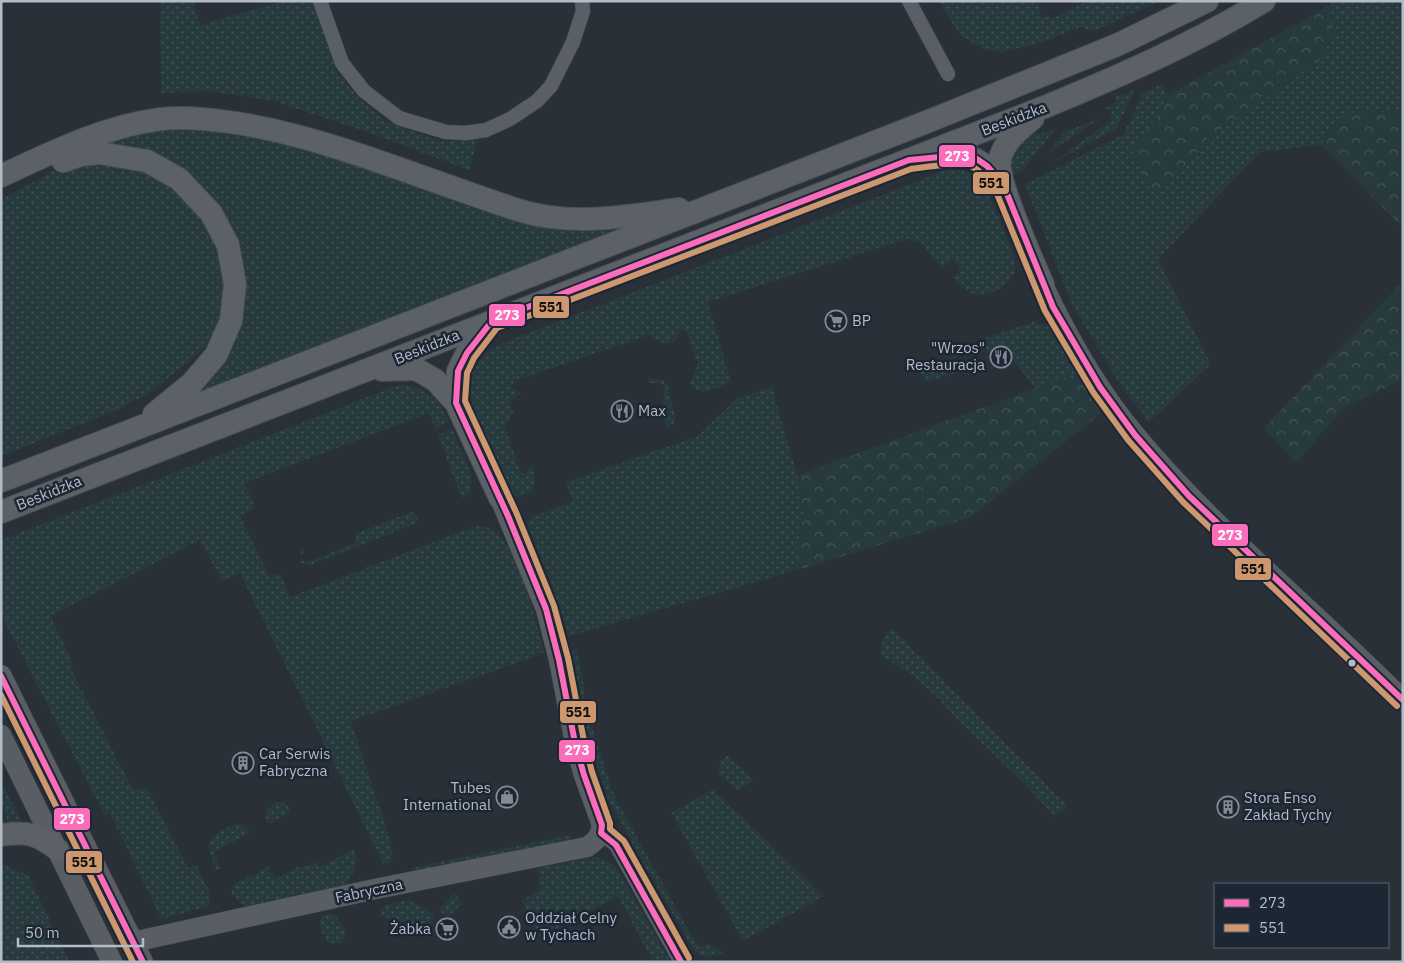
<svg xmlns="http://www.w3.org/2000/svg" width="1404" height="963" viewBox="0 0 1404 963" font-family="'IBM Plex Sans',sans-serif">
<defs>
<pattern id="grass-dots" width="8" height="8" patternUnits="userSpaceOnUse" patternTransform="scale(1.25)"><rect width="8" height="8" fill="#273a3e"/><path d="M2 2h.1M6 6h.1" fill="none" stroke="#445559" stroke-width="1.8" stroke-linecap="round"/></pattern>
<pattern id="forest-crowns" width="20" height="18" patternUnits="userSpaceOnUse" patternTransform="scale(1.25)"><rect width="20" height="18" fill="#273a3e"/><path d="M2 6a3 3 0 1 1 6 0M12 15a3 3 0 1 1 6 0" fill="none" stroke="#445559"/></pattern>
</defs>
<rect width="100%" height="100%" fill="#2a3038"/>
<g fill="url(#grass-dots)">
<path d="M160,1H193L200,25L283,1H312L337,72L360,100L388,122L443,142L478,138L469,170L373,134L274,101L209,91L161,93Z"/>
<path d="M939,1H1045L1038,3L1041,16L1054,18L1087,1H1160L1094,31L1081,27L1039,43L1005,52L991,51L978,46L961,35L952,23Z"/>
<path d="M1334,1H1403V109L1390,112L1343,113L1321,145L1260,152L1158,259L1211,364L1149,422L1118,381L1071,303L1025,184L1124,134L1142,94L1163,83L1168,95L1154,121L1131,149L1168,186L1207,139L1321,59L1334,31L1329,6Z"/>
<path d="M1135,89L1116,129L1051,164L1111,120L1112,115L1110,111L1105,108L1117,102L1115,97Z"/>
<path d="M1100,118L1047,154L1064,132Z"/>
<path d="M172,125L259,134L612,227L616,232L201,393L200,391L241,277L178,168L134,146L93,144Z"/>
<path d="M1056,128L1024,170L1011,177L1009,160L1024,138L1037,130L1038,134Z"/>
<path d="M108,161L142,165L180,189L205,218L223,262L224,291L219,322L208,345L150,393L112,412L1,456V200L51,172Z"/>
<path d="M949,169C958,169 964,169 972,174C978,178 983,186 986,192C993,202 1016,257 1015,267C1014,285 990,297 974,294C966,292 959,283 953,278L961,269L952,259L943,268L920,243L907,239L708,302L731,382C718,387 699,399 690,384L698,365L687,332L681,329L675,341L665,344L649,335L514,381L511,387L521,393L510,400L511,408L514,410L505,427L520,472L526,474L532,464C534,475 536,483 531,493L519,497L514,496L474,409L469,388L473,369L484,354L503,343Z"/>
<path d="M1033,322L1052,327L1078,373L1036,390V389L1013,360V355L1009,348L1001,345L993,348L990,354L986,352L983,339Z"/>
<path d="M971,344L976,351V355L971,356V355L963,353L958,355L955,359L957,363L955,364L958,372L926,382L919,371L921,366C931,366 940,365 948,359C957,352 958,344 971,344Z"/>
<path d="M649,378L662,380L667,384L676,418L674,423L668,428L663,419L664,384L648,383Z"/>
<path d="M405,385C432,391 437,398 449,422L435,428L429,413L245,483L255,508L240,516L269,576L280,573L290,597L473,527C515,514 536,625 544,652L526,660L351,721L391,842L393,860L389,864L384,865L240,573L222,582L200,540L50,616L71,658L72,671L133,790L147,788L188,868L196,864L209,891L210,906L161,919L110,813L105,816L1,615V540L393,387Z"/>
<path d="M772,387L797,474L803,513L794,571L569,636L554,590L527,523L531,517L573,502L566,482L696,437L738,398Z"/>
<path d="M452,429L472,476L470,493L462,499L438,435Z"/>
<path d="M411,512L414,513L418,519L415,524L310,565L300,563L302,550L304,549L301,559L306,563L355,543L357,533Z"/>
<path d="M892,628L1067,806L1055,817L1025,784L959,721L931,691L909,673L882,656C880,643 883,638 892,628Z"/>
<path d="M577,649L590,722L614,796L698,947L709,944L723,953C712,957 704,960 695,952L641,859L608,799L584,724L572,650Z"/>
<path d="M727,755L754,780L738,791L717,773L720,763Z"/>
<path d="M3,785L23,824L10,825C3,812 0,800 3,785Z"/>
<path d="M713,789L824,896L743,941L671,813Z"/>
<path d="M277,802C285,803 288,805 291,812L270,823L264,819L266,810Z"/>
<path d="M236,824C244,824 246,826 249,833L214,852L221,868L217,871C202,840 207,837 236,824Z"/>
<path d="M570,835L571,841L418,873L411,868Z"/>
<path d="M355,849L356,866L346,886L253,909L245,906L231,894L233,885L268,867L275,879L298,867L300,869L316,862L319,867Z"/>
<path d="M595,857L614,865L621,876L671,962H653L618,896L540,937L522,900L539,891V868Z"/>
<path d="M1,864L28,875L70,962H1Z"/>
<path d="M454,893L462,903L449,917L439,911Z"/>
<path d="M409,900L435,915L429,928L379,916L386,905Z"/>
<path d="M326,913C338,913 344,926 346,936L340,944L328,943C322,934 315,921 326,913Z"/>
</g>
<g fill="url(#forest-crowns)">
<path d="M1329,6L1334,31L1321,59L1207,139L1168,186L1154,192L1131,149L1154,121L1168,95Z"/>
<path d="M1403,109V228L1321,145L1343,113L1390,112Z"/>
<path d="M1403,281V375L1397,382L1343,409L1296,463L1264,428Z"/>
<path d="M1078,373L1103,412L971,517L794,571L803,513L798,475Z"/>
</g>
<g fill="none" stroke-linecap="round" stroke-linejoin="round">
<g stroke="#484c53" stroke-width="15">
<g id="street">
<path d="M320,1L342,63L364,91L399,118L446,132L465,133L486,130L510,119L537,101L551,86L573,42L583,11L582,1"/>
<path d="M909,1L948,74"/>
<path d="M601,833L616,845L681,962"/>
</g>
</g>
<g stroke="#484c53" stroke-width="21">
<g id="secondary">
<path d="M1043,285C1068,338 1098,391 1136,436C1216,532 1315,611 1403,700"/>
<path d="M1,675L143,962"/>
<path d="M1,735L112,962"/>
<path d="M133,942L375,889L587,847C596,841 601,836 602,825L584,775L575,743L559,660L546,609L500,498"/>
</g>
</g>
<g stroke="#484c55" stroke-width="24">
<g id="primary">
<path d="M1033,118C1020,129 1005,140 1000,158C995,180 1033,260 1043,285"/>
<path d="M932,158C972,154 976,154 1003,184"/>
<path d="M63,161L81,155L99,153L147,161L179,179L211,213L228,245L235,284L231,321L216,355L192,383L154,414"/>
<path d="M1,176C52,152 105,126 161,119C186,116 211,119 236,123C315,135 396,168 471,194C489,200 507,207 525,212C576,226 628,216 679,209"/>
<path d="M382,370L416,369L435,380L456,403L500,498"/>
<path d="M456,403L458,371L467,353L491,322"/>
<path d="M1,481L929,121L1117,45L1207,1"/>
<path d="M1,512L1047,106C1122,75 1195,43 1264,1"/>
<path d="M1,835C27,831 38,834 58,850"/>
</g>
</g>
<use href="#street" stroke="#5a5e66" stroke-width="14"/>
<use href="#secondary" stroke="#595d64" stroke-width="20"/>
<use href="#primary" stroke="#5c6168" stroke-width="22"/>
<g stroke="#1d2633" stroke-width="10">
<g id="bus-1">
<path d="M1,676L143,962"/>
<path d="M681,962L616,845L601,833L602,825L584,775L575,743L559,660L546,609L508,516L456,403L458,371L467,353L492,321L909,160L950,156L974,157L987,166L1003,184L1053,307L1100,387L1135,435L1189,496L1403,700"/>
</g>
</g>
<g stroke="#1d2633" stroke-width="10">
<g id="bus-2">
<path d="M1,695L133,962"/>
<path d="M689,958L624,841L610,829V823L592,772L584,741L568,658L554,606L516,512L465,401L467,373L474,358L497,328L911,169C925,167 962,161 973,167C982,172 989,181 995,189L1045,311L1093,392L1128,440L1183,502L1397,706"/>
</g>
</g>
<use href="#bus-1" stroke="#fb6dba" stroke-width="6"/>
<use href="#bus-2" stroke="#cd976f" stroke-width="6"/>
</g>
<defs>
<g id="supermarket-ring" transform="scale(1.125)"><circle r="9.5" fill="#1d2633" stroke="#848b96" stroke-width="1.5"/><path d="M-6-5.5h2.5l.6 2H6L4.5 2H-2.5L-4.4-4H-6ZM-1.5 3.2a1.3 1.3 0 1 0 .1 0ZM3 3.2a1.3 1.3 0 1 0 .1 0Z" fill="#848b96"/></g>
<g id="restaurant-ring" transform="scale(1.125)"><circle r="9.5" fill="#1d2633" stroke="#848b96" stroke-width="1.5"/><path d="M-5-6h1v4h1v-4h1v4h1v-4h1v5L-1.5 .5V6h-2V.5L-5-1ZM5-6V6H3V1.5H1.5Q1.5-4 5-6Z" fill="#848b96"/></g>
<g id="building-ring" transform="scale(1.125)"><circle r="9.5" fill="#1d2633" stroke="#848b96" stroke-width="1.5"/><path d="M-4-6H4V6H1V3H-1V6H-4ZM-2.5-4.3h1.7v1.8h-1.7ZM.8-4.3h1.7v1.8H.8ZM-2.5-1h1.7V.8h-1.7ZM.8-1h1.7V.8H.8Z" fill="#848b96"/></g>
<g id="shop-ring" transform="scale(1.125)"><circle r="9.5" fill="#1d2633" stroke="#848b96" stroke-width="1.5"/><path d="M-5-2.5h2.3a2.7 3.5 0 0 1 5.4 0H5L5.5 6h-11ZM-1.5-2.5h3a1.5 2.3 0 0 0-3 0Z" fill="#848b96"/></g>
<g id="civic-ring" transform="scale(1.125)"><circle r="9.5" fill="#1d2633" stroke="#848b96" stroke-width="1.5"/><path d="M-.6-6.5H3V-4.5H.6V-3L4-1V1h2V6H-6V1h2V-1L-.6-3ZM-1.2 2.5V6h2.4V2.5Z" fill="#848b96"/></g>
</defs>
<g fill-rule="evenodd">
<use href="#supermarket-ring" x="836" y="321"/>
<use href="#restaurant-ring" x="1001" y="357"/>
<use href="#restaurant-ring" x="622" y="411"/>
<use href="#building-ring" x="243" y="763"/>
<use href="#shop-ring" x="507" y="797"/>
<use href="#building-ring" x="1228" y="807"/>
<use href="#civic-ring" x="509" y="927"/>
<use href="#supermarket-ring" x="447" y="929"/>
</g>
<circle fill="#b4bcc9" stroke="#1d2633" stroke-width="2" cx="1352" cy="663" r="4.5"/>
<g text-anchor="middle" stroke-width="5" stroke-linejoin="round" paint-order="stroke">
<g font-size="15" fill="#b4bcc9" stroke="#1d2633">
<text transform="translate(1014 119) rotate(-21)" y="5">Beskidzka</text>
<text transform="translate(427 347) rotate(-22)" y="5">Beskidzka</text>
<text transform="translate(49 493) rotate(-22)" y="5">Beskidzka</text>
<text transform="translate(369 891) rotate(-12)" y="5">Fabryczna</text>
</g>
<g font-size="15" fill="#b4bcc9" stroke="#1d2633" text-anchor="start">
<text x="852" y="326">BP</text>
<text x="985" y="353" text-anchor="end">"Wrzos"<tspan x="985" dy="17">Restauracja</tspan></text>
<text x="638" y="416">Max</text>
<text x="259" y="759">Car Serwis<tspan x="259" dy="17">Fabryczna</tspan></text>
<text x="491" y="793" text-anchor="end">Tubes<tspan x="491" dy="17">International</tspan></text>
<text x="1244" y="803">Stora Enso<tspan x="1244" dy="17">Zakład Tychy</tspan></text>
<text x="525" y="923">Oddział Celny<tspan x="525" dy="17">w Tychach</tspan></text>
<text x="431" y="934" text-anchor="end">Żabka</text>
</g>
</g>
<g stroke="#1d2633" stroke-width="2">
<rect x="938" y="144" width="38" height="24" rx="5" fill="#fb6dba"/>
<rect x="972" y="171" width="38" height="24" rx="5" fill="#cd976f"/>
<rect x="532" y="295" width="38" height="24" rx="5" fill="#cd976f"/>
<rect x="488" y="303" width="38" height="24" rx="5" fill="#fb6dba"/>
<rect x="1211" y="523" width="38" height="24" rx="5" fill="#fb6dba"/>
<rect x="1234" y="557" width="38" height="24" rx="5" fill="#cd976f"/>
<rect x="559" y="700" width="38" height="24" rx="5" fill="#cd976f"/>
<rect x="558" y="739" width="38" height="24" rx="5" fill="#fb6dba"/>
<rect x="53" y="807" width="38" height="24" rx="5" fill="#fb6dba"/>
<rect x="65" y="850" width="38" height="24" rx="5" fill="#cd976f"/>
</g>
<g font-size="14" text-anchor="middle" font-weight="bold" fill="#fff">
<text x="957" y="161">273</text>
<text x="507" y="320">273</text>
<text x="1230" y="540">273</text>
<text x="577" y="755">273</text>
<text x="72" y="824">273</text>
</g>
<g font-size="14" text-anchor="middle" font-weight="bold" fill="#111">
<text x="991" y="188">551</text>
<text x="551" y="312">551</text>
<text x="1253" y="574">551</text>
<text x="578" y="717">551</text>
<text x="84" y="867">551</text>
</g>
<rect width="1404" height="963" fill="none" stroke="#b4bcc9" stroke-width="5"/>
<rect x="1214" y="883" width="175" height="65" fill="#1d2633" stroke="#59626f"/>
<rect x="1224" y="899" width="25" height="8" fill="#fb6dba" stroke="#59626f"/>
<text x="1259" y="908" font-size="15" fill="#b4bcc9">273</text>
<rect x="1224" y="924" width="25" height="8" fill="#cd976f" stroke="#59626f"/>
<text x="1259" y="933" font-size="15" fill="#b4bcc9">551</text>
<path d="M18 938v8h125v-8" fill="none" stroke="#b4bcc9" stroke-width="2.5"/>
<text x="25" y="938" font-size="15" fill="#b4bcc9" stroke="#1d2633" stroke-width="4" paint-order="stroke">50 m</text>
</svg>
